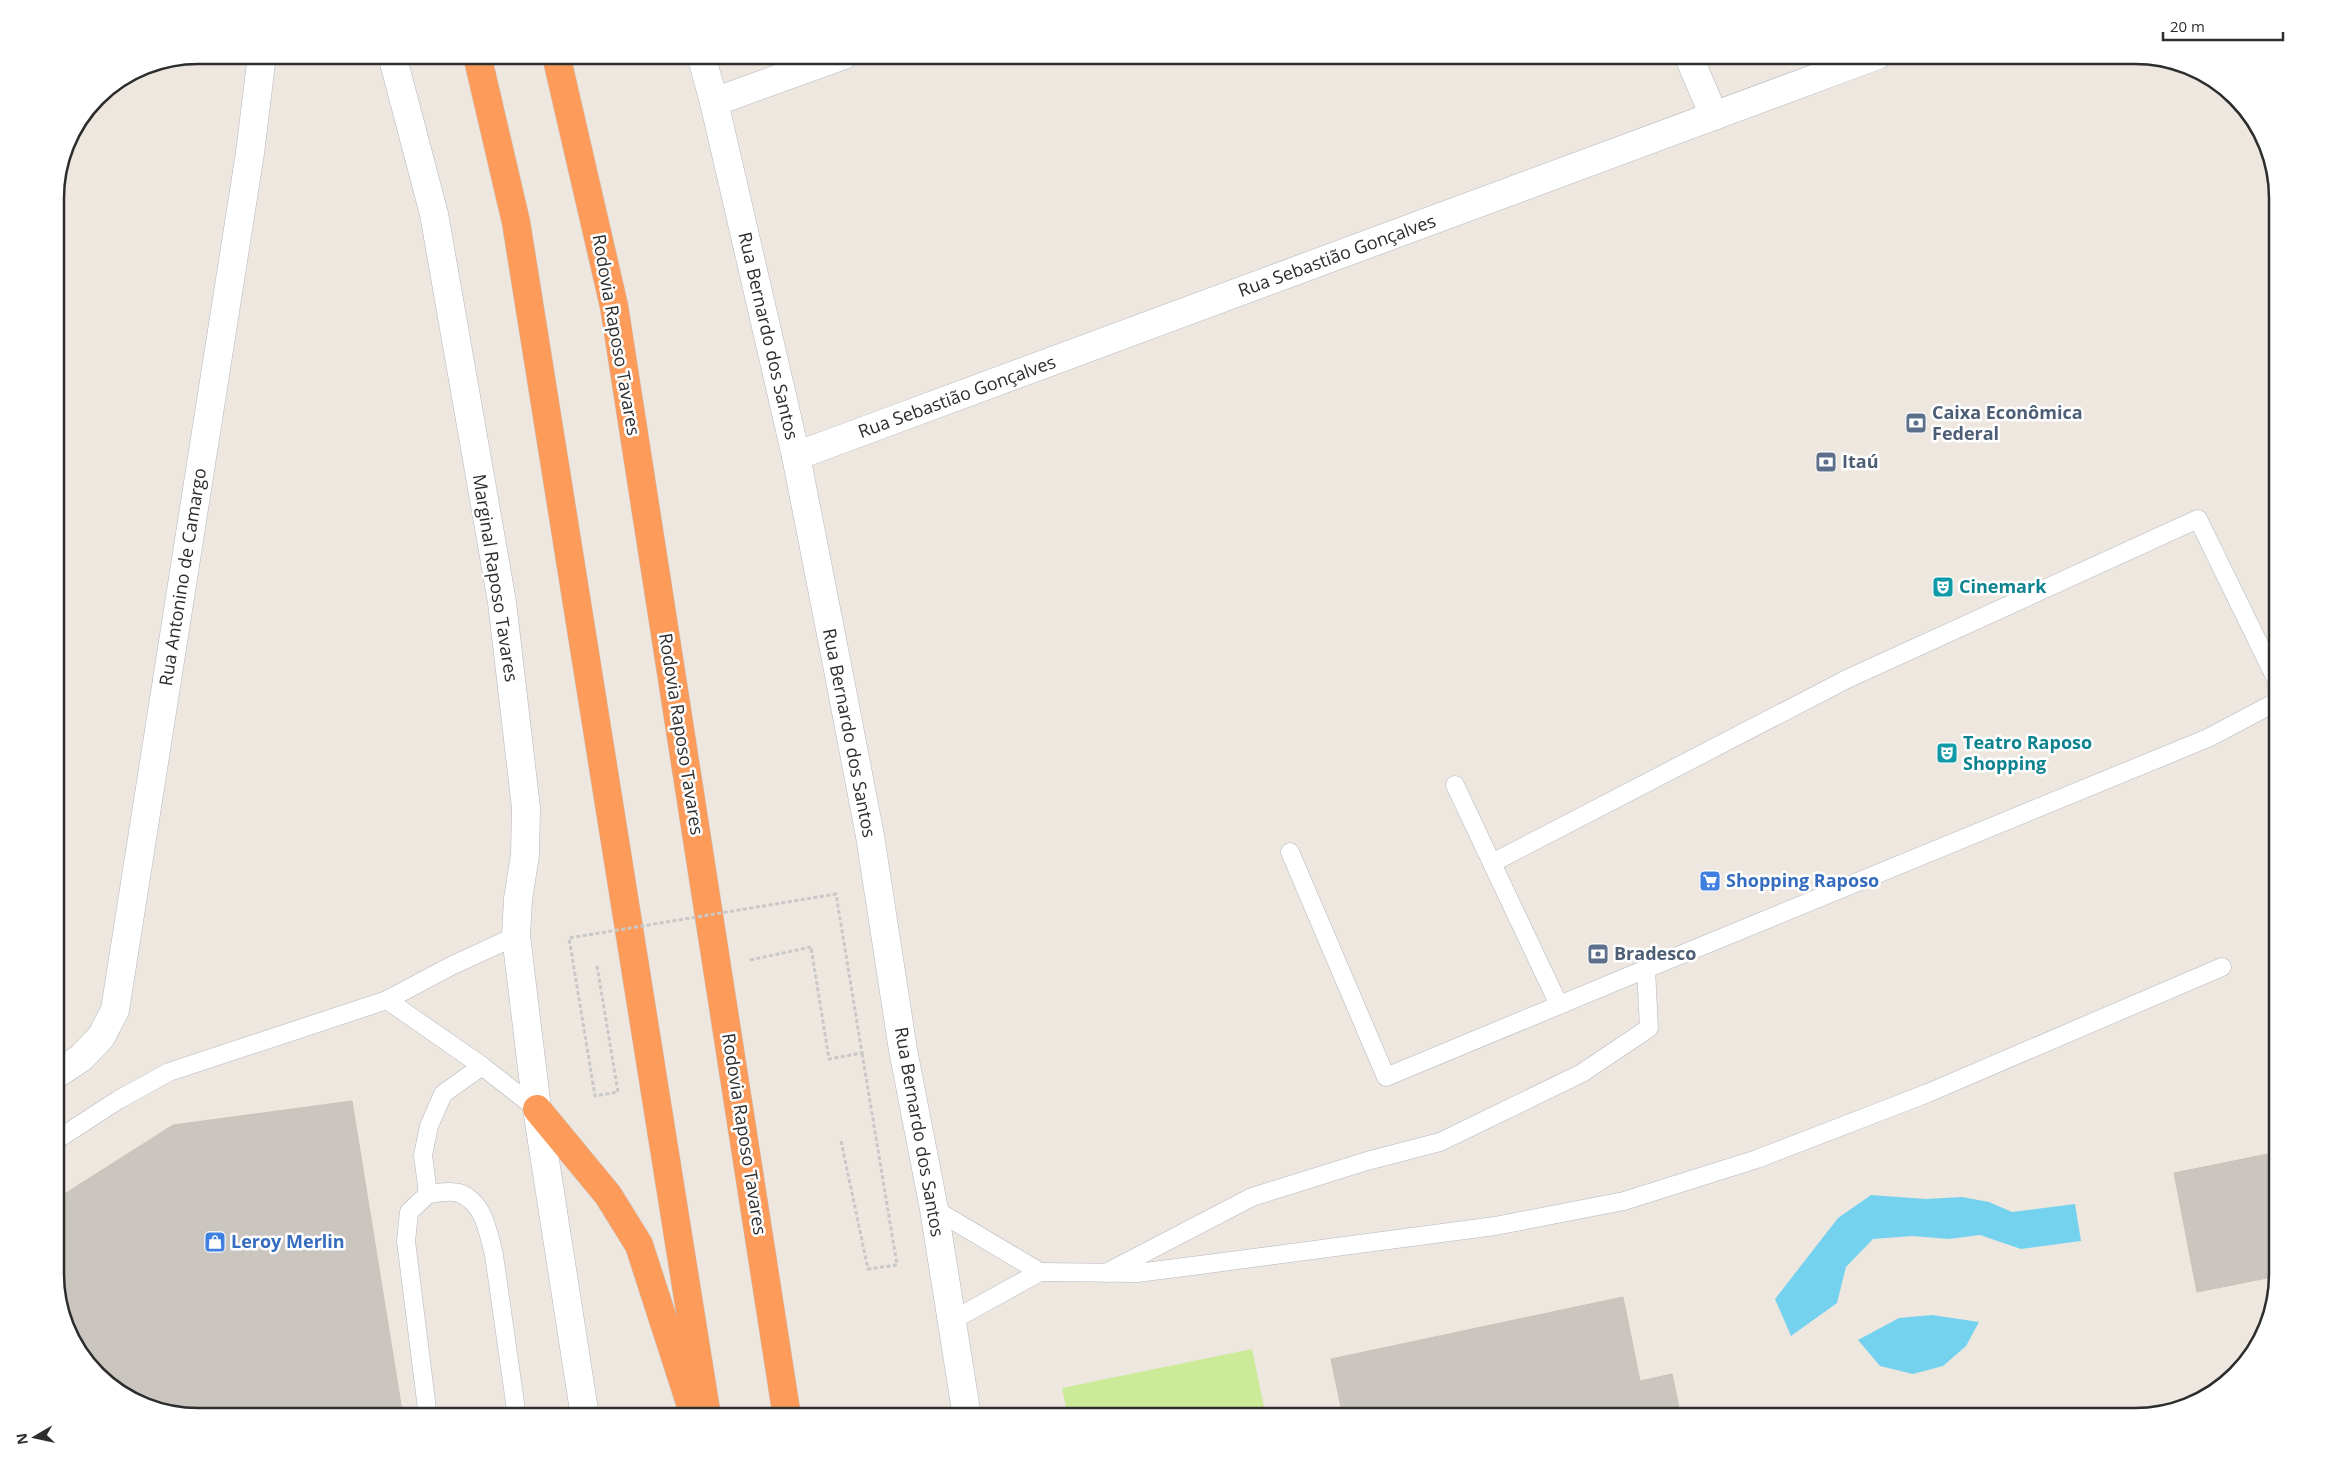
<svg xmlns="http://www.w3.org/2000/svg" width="2333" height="1472" viewBox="0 0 2333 1472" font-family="'Open Sans',sans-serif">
<rect width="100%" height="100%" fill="#eee7df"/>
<path fill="#cbeb99" d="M1252,1349L1266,1417H1068L1062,1388Z"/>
<g fill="#74d2ee">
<path d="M1871,1195L1926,1199L1962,1197L1989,1202L2012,1212L2075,1204L2081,1241L2021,1249L1980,1235L1949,1239L1912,1236L1873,1239L1846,1267L1837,1303L1791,1336L1775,1299L1838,1218Z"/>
<path d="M1932,1315L1979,1322L1966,1346L1943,1366L1913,1374L1880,1366L1858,1340L1899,1318Z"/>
</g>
<g fill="#cac5be" stroke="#cac3b9">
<path d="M352,1101L403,1417H198L119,1393L74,1345L55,1283V1200L173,1125Z"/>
<path d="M2278,1152L2277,1276L2197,1292L2174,1173Z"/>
<path d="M1623,1297L1640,1381L1672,1374L1681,1417H1343L1331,1359Z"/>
</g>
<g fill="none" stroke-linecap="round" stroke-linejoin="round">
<g stroke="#b3b6c0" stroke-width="19">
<g id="lane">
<path d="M1455,785L1559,1005"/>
<path d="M1290,852L1386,1077L1646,969"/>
<path d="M1492,863L1847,679L2198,519L2278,683"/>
<path d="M387,1000L482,1066L537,1109"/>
<path d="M55,1141L118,1100L169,1072L387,1000L451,966L516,936"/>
<path d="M428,1194L423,1155L429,1126L443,1094L482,1066"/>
<path d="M934,1209L1040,1272L951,1321"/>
<path d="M1040,1272L1137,1273L1200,1265L1495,1226L1624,1201L1757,1159L1928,1093L2222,967"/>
<path d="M1106,1273L1252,1197L1367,1161L1440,1142L1582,1073L1649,1028L1646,969L2208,738L2278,701"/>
<path d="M428,1417L406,1241L409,1212L428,1194C437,1193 451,1190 459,1193C484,1202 488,1232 494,1255L517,1417"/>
</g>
</g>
<g stroke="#b3b6c0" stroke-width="29">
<g id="street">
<path d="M1688,55L1714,116"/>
<path d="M714,102L844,55"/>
<path d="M796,456L1878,55"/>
<path d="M55,1075L81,1058L101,1037L115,1010L250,153L262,55"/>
</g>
</g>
<g stroke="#b3b6c0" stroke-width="29">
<g id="secondary">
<path d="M392,55L434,214L502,602L526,808L525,855L518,899L516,936L537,1109L585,1417"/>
<path d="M701,55L714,102L796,456L839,675L870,836L903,1050L934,1209L967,1417"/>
</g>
</g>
<g stroke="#c8c8c8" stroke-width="29">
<g id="highway">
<path d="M477,55L516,222L707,1417"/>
<path d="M556,55L614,306L787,1417"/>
<path d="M537,1109L608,1195L639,1245L692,1409"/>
</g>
</g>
<g stroke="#c8c8c8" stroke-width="3" stroke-dasharray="4 2.5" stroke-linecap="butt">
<path d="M750,960L811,947"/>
<path d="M841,1141L868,1269L897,1265L862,1053"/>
</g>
<use href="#lane" stroke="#fff" stroke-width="18"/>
<use href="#street" stroke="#fff" stroke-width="28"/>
<use href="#secondary" stroke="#fff" stroke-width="28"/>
<use href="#highway" stroke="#fd9b5b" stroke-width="28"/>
<path stroke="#c8c8c8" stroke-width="3" stroke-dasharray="4 2.5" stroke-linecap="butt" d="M597,966L618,1092L595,1096L569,938L836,894L862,1053L829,1059L811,947"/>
</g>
<defs>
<g id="bank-square" transform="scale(1.125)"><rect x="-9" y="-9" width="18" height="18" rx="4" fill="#5c6f8a" stroke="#fff"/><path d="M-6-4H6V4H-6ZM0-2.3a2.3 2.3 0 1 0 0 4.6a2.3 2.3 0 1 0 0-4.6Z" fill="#fff"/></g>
<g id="theatre-square" transform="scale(1.125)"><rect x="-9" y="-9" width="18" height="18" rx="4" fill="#0f9aa8" stroke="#fff"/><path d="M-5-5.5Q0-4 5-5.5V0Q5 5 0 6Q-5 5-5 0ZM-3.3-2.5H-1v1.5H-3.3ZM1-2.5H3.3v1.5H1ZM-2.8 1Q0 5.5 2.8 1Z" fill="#fff"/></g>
<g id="supermarket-square" transform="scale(1.125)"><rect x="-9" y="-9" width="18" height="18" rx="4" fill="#3f7fe0" stroke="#fff"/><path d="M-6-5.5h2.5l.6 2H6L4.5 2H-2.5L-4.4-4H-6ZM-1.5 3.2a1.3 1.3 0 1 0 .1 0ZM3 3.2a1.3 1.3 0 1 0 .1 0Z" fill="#fff"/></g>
<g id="shop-square" transform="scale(1.125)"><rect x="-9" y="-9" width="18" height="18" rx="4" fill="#3f7fe0" stroke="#fff"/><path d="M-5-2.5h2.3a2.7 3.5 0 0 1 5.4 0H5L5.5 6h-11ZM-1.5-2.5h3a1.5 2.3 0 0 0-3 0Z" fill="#fff"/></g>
</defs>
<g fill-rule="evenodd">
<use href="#bank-square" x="1916" y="423"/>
<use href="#bank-square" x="1826" y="462"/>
<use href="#theatre-square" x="1943" y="587"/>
<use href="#theatre-square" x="1947" y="753"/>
<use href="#supermarket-square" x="1710" y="881"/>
<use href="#bank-square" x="1598" y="954"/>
<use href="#shop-square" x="215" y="1242"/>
</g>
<g text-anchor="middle" stroke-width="5" stroke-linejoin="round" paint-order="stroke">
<g font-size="18" fill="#2d2d2d" stroke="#fff">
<text transform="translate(1337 256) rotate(-20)" y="6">Rua Sebastião Gonçalves</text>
<text transform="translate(616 335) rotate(80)" y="6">Rodovia Raposo Tavares</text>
<text transform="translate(768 336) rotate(77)" y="6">Rua Bernardo dos Santos</text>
<text transform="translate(957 397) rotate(-20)" y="6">Rua Sebastião Gonçalves</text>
<text transform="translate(183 577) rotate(-81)" y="6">Rua Antonino de Camargo</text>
<text transform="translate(495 578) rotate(81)" y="6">Marginal Raposo Tavares</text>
<text transform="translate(849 733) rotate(79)" y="6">Rua Bernardo dos Santos</text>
<text transform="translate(681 734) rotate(81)" y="6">Rodovia Raposo Tavares</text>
<text transform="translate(919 1132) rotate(80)" y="6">Rua Bernardo dos Santos</text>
<text transform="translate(744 1134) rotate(81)" y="6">Rodovia Raposo Tavares</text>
</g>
<g font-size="18" font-weight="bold" fill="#4e5e75" stroke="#fff" text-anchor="start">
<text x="1932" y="419">Caixa Econômica<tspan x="1932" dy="21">Federal</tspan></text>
<text x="1842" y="468">Itaú</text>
<text x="1614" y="960">Bradesco</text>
</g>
<g font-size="18" font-weight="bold" fill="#0d838f" stroke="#fff" text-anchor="start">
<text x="1959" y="593">Cinemark</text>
<text x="1963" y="749">Teatro Raposo<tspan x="1963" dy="21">Shopping</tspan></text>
</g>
<g font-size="18" font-weight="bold" fill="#366cbe" stroke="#fff" text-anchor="start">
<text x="1726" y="887">Shopping Raposo</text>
<text x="231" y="1248">Leroy Merlin</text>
</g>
</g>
<path d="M0 0H2333V1472H0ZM198 64H2135A134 134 0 0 1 2269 198V1274A134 134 0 0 1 2135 1408H198A134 134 0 0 1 64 1274V198A134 134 0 0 1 198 64Z" fill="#fff" fill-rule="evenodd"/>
<path fill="none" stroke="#2d2d2d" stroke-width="2.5" d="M198 64H2135A134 134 0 0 1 2269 198V1274A134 134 0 0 1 2135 1408H198A134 134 0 0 1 64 1274V198A134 134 0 0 1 198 64Z"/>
<g transform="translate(35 1437) rotate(261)" stroke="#ffffff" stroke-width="4" paint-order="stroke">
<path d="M0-4L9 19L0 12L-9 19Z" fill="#2d2d2d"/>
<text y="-8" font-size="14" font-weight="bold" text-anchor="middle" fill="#2d2d2d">N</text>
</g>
<path d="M2163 32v8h120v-8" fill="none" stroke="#2d2d2d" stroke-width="2.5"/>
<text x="2170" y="32" font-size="15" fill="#2d2d2d" stroke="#ffffff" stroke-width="4" paint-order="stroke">20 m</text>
</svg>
